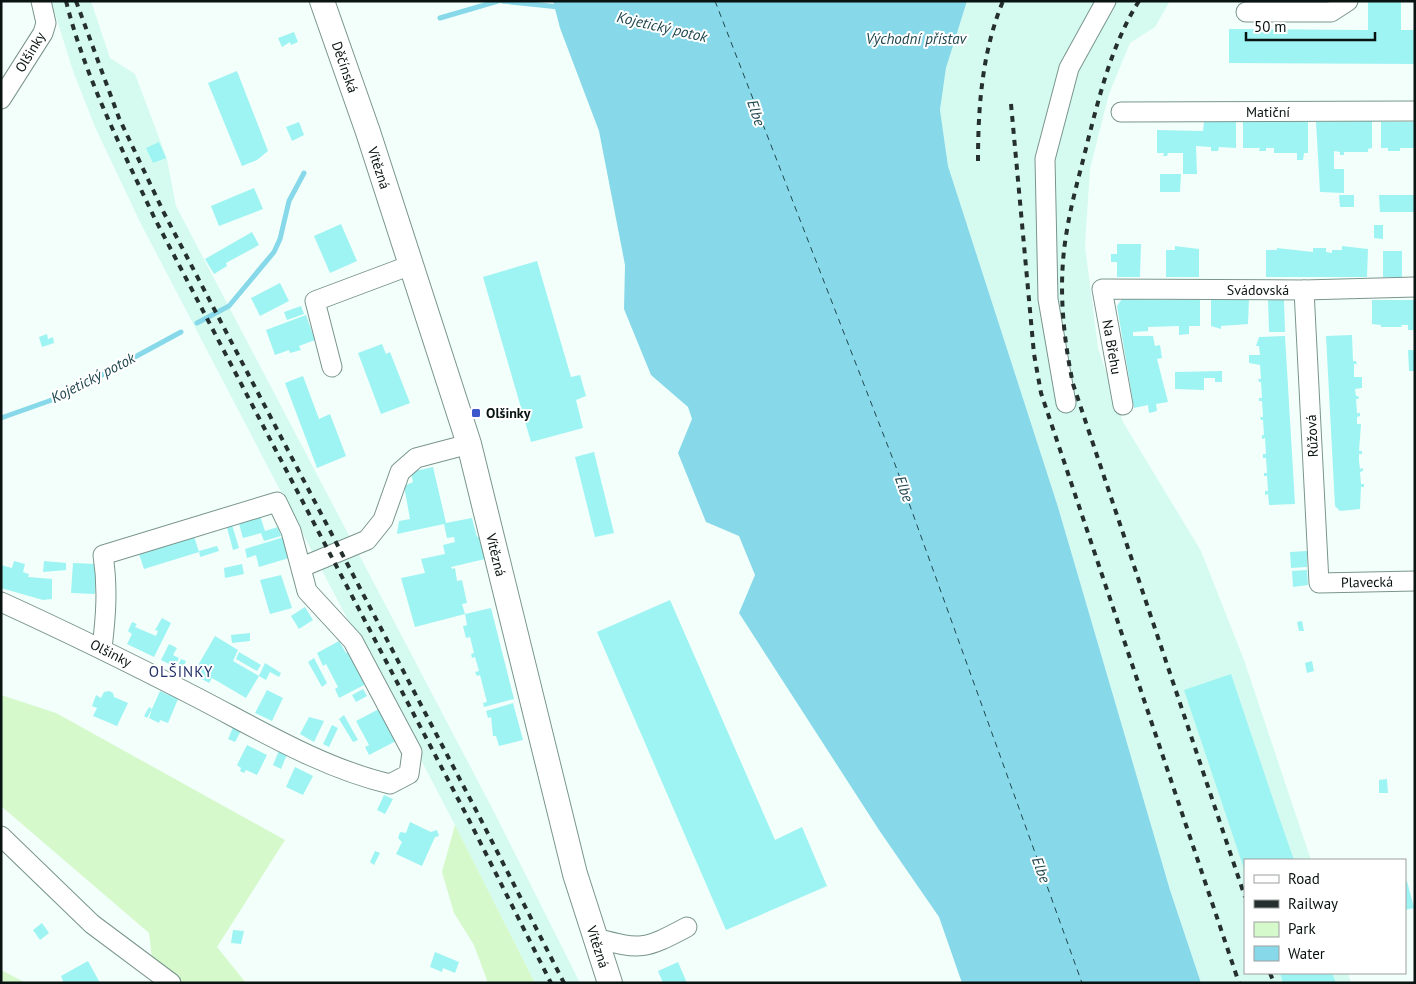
<svg xmlns="http://www.w3.org/2000/svg" width="1416" height="984" viewBox="0 0 1416 984" font-family="'PT Sans',sans-serif">
<rect width="100%" height="100%" fill="#f3fffb"/>
<g fill="#d5fbf0">
<path d="M51,1H91L110,58L135,74L167,159L176,206L491,806L580,983H535L455,825L141,224L95,127L73,71Z"/>
<path d="M967,1H1170L1155,27L1130,43L1109,94L1090,169L1085,246L1098,348L1123,422L1201,551L1244,660L1311,860H1245V973H1348L1351,983H1201L1170,890L1058,507L948,166L940,110L946,68Z"/>
</g>
<g fill="#d5f9cb">
<path d="M1,695L56,713L285,840L217,947L246,983H155L149,933L1,806Z"/>
<path d="M455,825L535,983H488L474,945L454,913L442,872Z"/>
<path d="M1,970L26,983H1Z"/>
</g>
<path fill="#87d9ea" d="M553,1H967L946,68L940,110L948,166L1058,507L1170,890L1201,983H962L939,917L879,830L739,613L755,575L739,536L706,522L678,453L692,419L688,407L651,375L624,309L625,265L599,131L560,28Z"/>
<g fill="none" stroke-linecap="round" stroke-linejoin="round">
<g stroke="#87d9ea" stroke-width="5">
<path d="M502,1L559,7"/>
<path d="M440,18L498,1"/>
<path d="M197,323L229,306L274,252L280,239L289,201L304,173"/>
<path d="M1,418L63,396L181,332"/>
</g>
<path stroke="#21474f" stroke-width="1" stroke-dasharray="6 5" stroke-linecap="butt" d="M715,1L896,467L1082,983"/>
</g>
<g fill="#9ef4f3">
<path d="M1368,1H1401V30H1415V64L1229,63V29L1368,30Z"/>
<path d="M294,32L298,42L291,45L290,42L282,47L278,38Z"/>
<path d="M237,71L268,151L257,160L242,166L208,83Z"/>
<path d="M1236,121V148L1219,147L1218,151H1211V147L1196,146L1197,174H1183V153H1168L1167,156H1163L1164,153H1157V130L1203,131L1204,122Z"/>
<path d="M1243,121L1308,122V153H1304L1303,160H1297V153H1274V148H1266V151H1259L1260,148H1243Z"/>
<path d="M1372,121V148L1368,149V152H1344V155H1340V152L1334,151V169H1344V193L1320,192L1316,122Z"/>
<path d="M299,122L304,135L292,141L286,127Z"/>
<path d="M1381,122H1415V148H1400V151H1388V148H1381Z"/>
<path d="M159,142L166,158L153,163L146,148Z"/>
<path d="M1160,174H1181L1180,192H1160Z"/>
<path d="M254,188L263,209L219,226L211,206Z"/>
<path d="M1339,195H1354V207H1340Z"/>
<path d="M1379,195H1415V212H1380Z"/>
<path d="M341,224L357,261L330,273L314,236Z"/>
<path d="M1374,225H1383V239L1374,238Z"/>
<path d="M252,232L259,245L226,263L227,266L214,274L205,259Z"/>
<path d="M1117,244H1141L1140,277H1117V262H1111V254H1117Z"/>
<path d="M1175,246L1199,249V277H1166V250H1175Z"/>
<path d="M1342,246L1368,249L1367,277H1266V250H1277V248L1313,252V248H1326V252L1332,253V250H1342Z"/>
<rect x="1383" y="251" width="19" height="26"/>
<path d="M537,261L571,377L580,375L586,396L576,400L583,428L531,442L483,277Z"/>
<path d="M280,283L289,301L260,316L251,298Z"/>
<path d="M1122,299L1200,300V326H1189V334L1179,335V326L1148,327V331L1133,332V336H1153L1155,346L1160,345L1162,358L1157,359L1168,402L1156,404L1157,411L1149,413L1148,405L1134,408L1117,306Z"/>
<path d="M1249,299L1248,324L1221,326V329L1211,326V300Z"/>
<path d="M1268,300H1284L1285,332H1269Z"/>
<path d="M1372,300H1415V330H1408V325H1401L1402,327H1381V325L1372,324Z"/>
<path d="M301,306L304,314L287,320L284,312Z"/>
<path d="M306,315L315,340L299,346L301,350L290,353L289,350L275,355L266,330Z"/>
<path d="M47,334L48,339L53,337L54,343L42,347L39,337Z"/>
<path d="M1352,335L1353,361H1356L1357,364H1354V377H1362V388L1355,389L1356,396H1358L1359,399H1356L1357,413H1360V416L1357,417V424H1361L1359,451H1362V454H1359V461L1360,469L1363,468V471L1360,472L1361,484H1364V487H1361L1360,509L1340,511L1335,506L1326,336Z"/>
<path d="M1285,336L1295,504L1269,505L1268,494L1265,495V491H1268L1267,476H1264V473H1267L1266,458H1263V454H1266L1265,438L1262,439V435H1264L1263,420H1261L1260,417H1263L1262,401H1259V398H1262L1261,382H1259L1258,379H1261L1260,365L1249,363V355H1260L1259,346H1256L1259,337Z"/>
<path d="M382,344L386,354L390,352L410,403L381,414L358,353Z"/>
<path d="M1408,350H1415V371H1409Z"/>
<path d="M1222,371V382H1215V378H1204V390L1175,389V372Z"/>
<path d="M303,376L319,419L330,414L346,456L317,468L285,383Z"/>
<path d="M594,452L614,533L595,537L575,457Z"/>
<path d="M433,467L446,523L472,518L477,537L480,536L485,559L451,567L452,569L455,568L457,581L462,580L467,603L462,604L465,614L491,608L514,699L484,707L483,703L487,702L480,675L477,676L475,672L479,671L475,657L472,658L471,654L474,653L470,637L466,638L463,626L467,625L465,614L415,627L401,578L425,573L421,559L445,554L443,545L455,542L454,537L447,538L444,524L397,534L399,521L410,519L404,486L413,482L411,472Z"/>
<path d="M259,513L265,531L278,527L281,536L264,541L261,533L243,538L238,520Z"/>
<path d="M230,518L239,548L233,550L225,520Z"/>
<path d="M193,533L199,552L144,569L138,551Z"/>
<path d="M284,537L289,558L259,567L256,555L247,558L245,549Z"/>
<path d="M217,546L219,551L200,557L199,551Z"/>
<path d="M1307,551V567L1291,568L1290,552Z"/>
<path d="M14,561L25,564L23,572L29,574L28,577L52,579V599L43,600L1,588V565L12,568Z"/>
<path d="M44,561L66,563V570L43,572Z"/>
<path d="M73,563L96,564L95,594L71,593Z"/>
<path d="M242,564L244,574L225,578L224,568Z"/>
<path d="M1307,570L1308,585L1293,587L1292,571Z"/>
<path d="M281,575L292,608L270,614L260,580Z"/>
<path d="M670,600L775,840L802,827L827,886L726,930L597,632Z"/>
<path d="M305,607L313,620L299,629L291,616Z"/>
<path d="M162,618L171,623L154,657L127,644L132,634L128,631L132,622L137,624L135,627L156,636L158,631L155,630Z"/>
<path d="M1302,621L1304,631H1299L1297,622Z"/>
<path d="M250,633V641L232,643L231,635Z"/>
<path d="M215,636L238,650L233,661L259,676L246,698L212,678L209,683L193,674Z"/>
<path d="M339,641L346,653L349,652L366,684L339,698L335,689L338,687L326,664L323,666L317,653Z"/>
<path d="M169,644L177,648L173,655L179,658L175,667L161,660Z"/>
<path d="M239,652L261,665L257,671L236,659Z"/>
<path d="M314,658L327,683L322,687L308,662Z"/>
<path d="M181,659L186,661L182,670L177,668Z"/>
<path d="M1312,661L1314,671L1307,673L1305,663Z"/>
<path d="M265,663L281,673L279,677L270,672L266,680L259,676Z"/>
<path d="M1231,674L1278,814L1294,860H1245L1244,869L1231,830L1184,690Z"/>
<path d="M363,689L367,696L356,702L352,695Z"/>
<path d="M267,690L283,698L272,721L255,713Z"/>
<path d="M109,691L113,693L114,697L128,703L117,726L93,716L97,708L92,706L96,695L101,698L104,692Z"/>
<path d="M160,691L178,699L168,723L160,720L159,723L149,718L152,709L147,718L144,716L149,707L152,709Z"/>
<path d="M513,703L523,740L499,746L496,736H493L491,717L488,718L486,711Z"/>
<path d="M379,709L396,741L369,755L365,747L369,745L356,721Z"/>
<path d="M344,715L358,740L353,742L339,719Z"/>
<path d="M309,717L324,721L314,742L300,734Z"/>
<path d="M234,725L242,729L235,742L228,739Z"/>
<path d="M332,725L338,728L329,747L323,744Z"/>
<path d="M247,745L267,755L257,775L246,770L244,773L240,771L241,768L237,765Z"/>
<path d="M280,748L288,752L281,769L273,765Z"/>
<path d="M295,767L313,776L303,795L286,787Z"/>
<path d="M1387,779L1388,793H1379V780Z"/>
<path d="M384,795L393,799L385,814L377,810Z"/>
<path d="M410,822L431,832L437,830L439,836L435,837L422,866L396,854L402,842L398,838L400,832L406,833Z"/>
<path d="M375,851L380,853L374,865L370,862Z"/>
<path d="M1405,881H1407L1414,908L1405,910Z"/>
<path d="M42,923L49,933L40,940L33,930Z"/>
<path d="M233,930L244,931L241,944L231,943Z"/>
<path d="M435,952L459,962L455,973L443,968L442,972L430,967Z"/>
<path d="M88,961L100,983H64L61,976Z"/>
<path d="M678,962L687,983H663L658,971Z"/>
<path d="M1280,973H1332L1336,983H1283Z"/>
</g>
<g fill="none" stroke-linecap="round" stroke-linejoin="round">
<g stroke="#7a958d" stroke-width="21">
<g id="minor">
<path d="M1246,12H1331L1348,1"/>
<path d="M1,99L43,33L46,23L41,1"/>
<path d="M1121,112L1415,111"/>
<path d="M1304,290L1319,583L1415,581"/>
<path d="M332,367L315,301L411,265"/>
<path d="M1066,403L1048,299L1045,159L1069,68L1106,1"/>
<path d="M1123,405L1102,289L1304,290L1415,287"/>
<path d="M302,567L367,540L383,520L400,472L416,458L469,444"/>
<path d="M1,602C67,632 132,664 196,697C258,729 322,768 390,784L409,774L412,752L353,641L307,591L291,531L277,502L103,555C108,587 106,616 102,648"/>
<path d="M1,836L92,924L171,983"/>
<path d="M595,938C641,950 644,950 687,927"/>
</g>
</g>
<g stroke="#7a958d" stroke-width="26">
<path id="major" d="M322,1L368,132L469,444L575,874L610,983"/>
</g>
<use href="#minor" stroke="#fff" stroke-width="19"/>
<use href="#major" stroke="#fff" stroke-width="24"/>
<g stroke="#252f2d" stroke-width="4" stroke-dasharray="6 6" stroke-linecap="butt">
<path d="M66,1C85,77 121,147 154,217L468,818L551,983"/>
<path d="M76,1L119,118L164,213L478,814L564,983"/>
<path d="M1139,1C1113,42 1101,90 1089,136C1081,170 1071,202 1066,236C1058,285 1063,336 1073,384L1245,897"/>
<path d="M1011,104L1034,354L1041,393L1239,983"/>
<path d="M978,161C978,107 982,52 1003,1"/>
<path d="M1270,973L1274,983"/>
</g>
</g>
<rect fill="#3c58cb" stroke="#fff" stroke-width="2" x="471" y="408" width="10" height="10" rx="2.5"/>
<g text-anchor="middle" stroke-width="4" stroke-linejoin="round" paint-order="stroke">
<g font-size="14" fill="#091311" stroke="#fff">
<text transform="translate(30 52) rotate(-59)" y="5">Olšinky</text>
<text transform="translate(345 67) rotate(71)" y="5">Děčínská</text>
<text x="1268" y="117">Matiční</text>
<text transform="translate(379 168) rotate(72)" y="5">Vítězná</text>
<text x="1258" y="295">Svádovská</text>
<text transform="translate(1112 347) rotate(80)" y="5">Na Břehu</text>
<text transform="translate(1312 436) rotate(-93)" y="5">Růžová</text>
<text transform="translate(496 555) rotate(76)" y="5">Vítězná</text>
<text transform="translate(1367 582) rotate(-1)" y="5">Plavecká</text>
<text transform="translate(111 653) rotate(27)" y="5">Olšinky</text>
<text transform="translate(598 947) rotate(72)" y="5">Vítězná</text>
</g>
<g font-size="14" font-weight="bold" fill="#091311" stroke="#fff" text-anchor="start">
<text x="486" y="418">Olšinky</text>
</g>
<g font-size="15" font-style="italic" fill="#21474f" stroke="#fff">
<text transform="translate(662 27) rotate(13)" y="5">Kojetický potok</text>
<text x="916" y="44">Východní přístav</text>
<text transform="translate(756 113) rotate(71)" y="5">Elbe</text>
<text transform="translate(93 378) rotate(-27)" y="5">Kojetický potok</text>
<text transform="translate(904 489) rotate(70)" y="5">Elbe</text>
<text transform="translate(1041 870) rotate(70)" y="5">Elbe</text>
</g>
<g font-size="15" letter-spacing="1" fill="#202f67" stroke="#fff">
<text x="181" y="677">OLŠINKY</text>
</g>
</g>
<rect width="1416" height="984" fill="none" stroke="#091311" stroke-width="5"/>
<rect x="1244" y="859" width="162" height="115" fill="#ffffff" stroke="#9da1a0"/>
<rect x="1254" y="875" width="25" height="8" fill="#ffffff" stroke="#9da1a0"/>
<text x="1288" y="884" font-size="15" fill="#091311">Road</text>
<rect x="1254" y="900" width="25" height="8" fill="#252f2d" stroke="#9da1a0"/>
<text x="1288" y="909" font-size="15" fill="#091311">Railway</text>
<rect x="1254" y="922" width="25" height="15" fill="#d5f9cb" stroke="#9da1a0"/>
<text x="1288" y="934" font-size="15" fill="#091311">Park</text>
<rect x="1254" y="946" width="25" height="15" fill="#87d9ea" stroke="#9da1a0"/>
<text x="1288" y="959" font-size="15" fill="#091311">Water</text>
<path d="M1246 32v8h129v-8" fill="none" stroke="#091311" stroke-width="2.5"/>
<text x="1254" y="32" font-size="15" fill="#091311" stroke="#ffffff" stroke-width="4" paint-order="stroke">50 m</text>
</svg>
